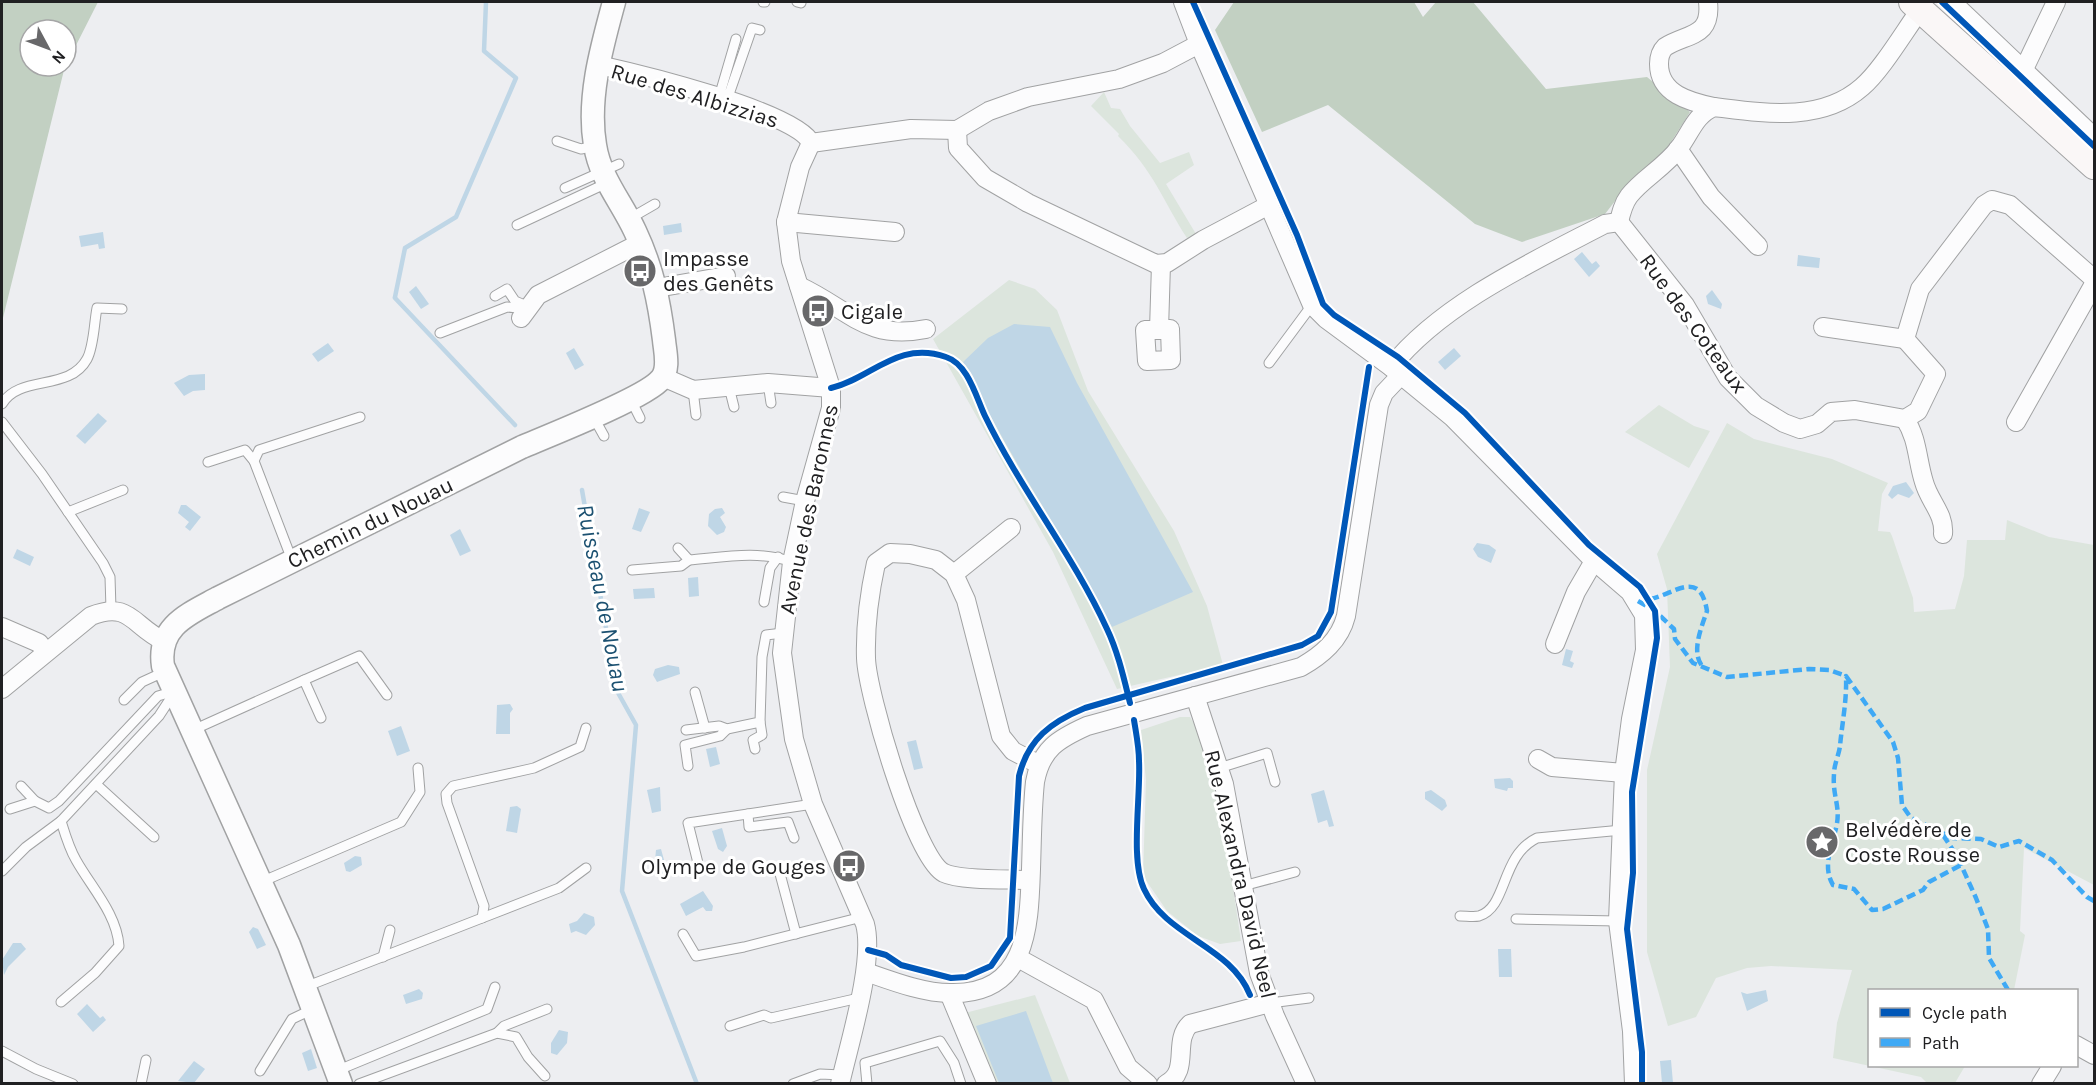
<svg xmlns="http://www.w3.org/2000/svg" width="2096" height="1085" viewBox="0 0 2096 1085" font-family="Karla,sans-serif">
<rect width="100%" height="100%" fill="#edeef1"/>
<g fill="#dce5dd">
<path d="M1104,92L1111,108L1120,109L1130,126L1160,163L1189,152L1194,165L1166,184L1196,234L1187,238C1163,201 1154,171 1118,136L1119,134L1091,106Z"/>
<path d="M1009,280L1035,289L1057,310L1088,391L1174,531L1207,606L1223,665L1117,689L1053,552L933,339Z"/>
<path d="M1659,405L1694,426L1710,431L1689,468L1625,432Z"/>
<path d="M1727,423L1754,439L1832,459L1888,483L1882,494L1878,531L1890,532L1892,536L1913,598L1914,612L1955,609L1964,576L1967,540H2005L2007,520L2049,537L2094,545V885L2024,848L2020,931L2025,935L2014,990H1870V1066H1965L1955,1083H1927L1921,1077L1833,1058L1837,1023L1852,970L1771,966L1747,968L1716,978L1696,1017L1668,1026L1647,952V770L1670,667L1667,589L1657,554Z"/>
<path d="M1180,717H1190C1203,737 1207,759 1213,782C1226,834 1233,887 1241,941L1220,944L1198,936L1167,911L1143,876L1146,780L1141,730Z"/>
<path d="M1035,995L1070,1083H993L961,1014Z"/>
</g>
<g fill="#c2d0c2">
<path d="M2,2H98L66,65V30H30V66H65L2,322Z"/>
<path d="M1234,2H1414L1423,17L1436,2H1473L1546,89L1647,77L1690,112L1668,147L1622,192L1605,214L1522,242L1475,224L1328,105L1262,132L1215,30Z"/>
</g>
<g fill="#bfd6e6">
<path d="M681,223L682,232L664,235L663,226Z"/>
<path d="M103,232L105,248L99,249L98,244L81,247L79,236Z"/>
<path d="M1582,252L1592,264L1596,261L1600,266L1589,277L1574,259Z"/>
<path d="M1798,255L1820,258L1819,268L1797,266Z"/>
<path d="M416,286L429,304L421,309L409,292Z"/>
<path d="M1712,290L1722,304L1721,309L1708,304L1706,296Z"/>
<path d="M1014,324L1050,327L1077,383L1193,592L1112,627C1065,537 1006,454 963,362L988,338Z"/>
<path d="M328,343L334,351L318,362L312,354Z"/>
<path d="M574,348L584,365L575,370L566,353Z"/>
<path d="M1454,348L1461,356L1445,370L1438,362Z"/>
<path d="M205,374V390L193,391L184,396L174,383L189,375Z"/>
<path d="M98,413L107,421L85,444L76,436Z"/>
<path d="M1906,482L1914,493L1909,498L1898,494L1892,499L1888,495L1893,486Z"/>
<path d="M181,505H186L201,517L190,531L185,527L189,522L178,513Z"/>
<path d="M639,508L650,512L641,532L632,529Z"/>
<path d="M722,508L725,513L720,517L726,527L724,532L717,535L708,526L709,514L715,509Z"/>
<path d="M460,529L471,551L460,556L450,535Z"/>
<path d="M1477,543L1489,545L1496,550L1491,563L1478,557L1473,549Z"/>
<path d="M17,549L34,557L30,566L13,558Z"/>
<path d="M698,577L699,596L689,597L688,578Z"/>
<path d="M654,588L655,598L634,599L633,589Z"/>
<path d="M1566,649L1573,651L1570,661L1574,663L1572,668L1562,665Z"/>
<path d="M668,665L679,667L680,674L657,682L653,675L655,669Z"/>
<path d="M510,704L513,709L510,713V734H496L497,705Z"/>
<path d="M401,726L410,751L397,756L388,731Z"/>
<path d="M916,740L923,768L914,770L907,742Z"/>
<path d="M716,747L720,764L710,767L706,749Z"/>
<path d="M1510,778L1513,781V788H1508L1507,791L1495,788L1494,779Z"/>
<path d="M660,787L661,811L652,813L647,790Z"/>
<path d="M1324,790L1334,826L1329,827L1327,820L1318,823L1311,794Z"/>
<path d="M1431,790L1445,800L1447,806L1442,811L1425,799V792Z"/>
<path d="M517,806L521,809L517,833L506,831L510,807Z"/>
<path d="M722,828L727,846L723,852L718,849L712,831Z"/>
<path d="M661,849L667,871L659,874L655,860L656,850Z"/>
<path d="M355,856L361,857L362,865L350,872L346,871L344,863Z"/>
<path d="M703,891L713,906L712,911H706L703,907L686,916L680,904Z"/>
<path d="M584,913L594,917L595,925L586,935L576,931L571,933L569,924L577,921Z"/>
<path d="M253,927L258,929L266,945L257,949L249,932Z"/>
<path d="M13,943H21L26,949L8,967L4,975L2,960Z"/>
<path d="M1498,949H1511L1512,977H1499Z"/>
<path d="M419,989L423,993L422,999L406,1004L403,995Z"/>
<path d="M1766,990L1768,1001L1747,1011L1741,992L1747,994Z"/>
<path d="M87,1004L100,1018L103,1016L106,1020L93,1032L77,1014Z"/>
<path d="M1026,1011L1051,1078L1053,1083H999L976,1026Z"/>
<path d="M559,1030L568,1032L567,1043L557,1055L551,1053V1043Z"/>
<path d="M311,1049L317,1068L308,1071L302,1053Z"/>
<path d="M1671,1060L1673,1083H1662L1660,1061Z"/>
<path d="M194,1061L205,1069L194,1083L178,1081Z"/>
</g>
<g fill="none" stroke-linecap="round" stroke-linejoin="round">
<g stroke="#bfd6e6" stroke-width="4.5">
<path d="M395,297L405,248L456,217L516,78L484,51L486,2"/>
<path d="M395,298L515,425"/>
<path d="M582,490L617,691L636,725L622,891L697,1084"/>
</g>
<g stroke="#a1a2a3" stroke-width="11">
<g id="service">
<path d="M763,2H765"/>
<path d="M797,2L801,3"/>
<path d="M719,97L736,39"/>
<path d="M727,100L752,28L760,30"/>
<path d="M557,141L581,149L595,146"/>
<path d="M565,188L619,164"/>
<path d="M629,219L655,204"/>
<path d="M517,225L607,183"/>
<path d="M495,296L507,289L515,301L527,306"/>
<path d="M440,333L507,307L527,309"/>
<path d="M1269,363L1312,305"/>
<path d="M768,383L771,403"/>
<path d="M729,387L734,407"/>
<path d="M693,390L696,415"/>
<path d="M631,400L640,418"/>
<path d="M2,404C20,374 69,392 87,359C94,346 94,323 97,308L122,309"/>
<path d="M594,418L604,436"/>
<path d="M2,422L42,474L103,563L110,577L111,609"/>
<path d="M208,462L245,450L254,461"/>
<path d="M783,497L805,501"/>
<path d="M68,512L123,490"/>
<path d="M678,548L689,560C724,557 759,550 792,562"/>
<path d="M292,560L254,461L259,450L360,417"/>
<path d="M632,570L681,566L689,560"/>
<path d="M764,602L770,568L778,557"/>
<path d="M304,680L359,656L387,695"/>
<path d="M695,692L705,728"/>
<path d="M124,700L142,682L166,671"/>
<path d="M193,730L304,680L321,718"/>
<path d="M686,730L719,726L727,729L760,722L762,657L766,635L783,633"/>
<path d="M755,749L753,740L762,735L760,722"/>
<path d="M688,766L685,745L720,736L727,729"/>
<path d="M1219,768L1267,753L1275,782"/>
<path d="M96,784L154,837"/>
<path d="M21,786L35,801L49,808L59,801L158,696L175,691"/>
<path d="M10,809L35,801"/>
<path d="M748,814L749,827L788,822L794,838"/>
<path d="M61,821C65,834 69,848 76,860C91,887 117,914 119,946L95,973L61,1002"/>
<path d="M699,867L688,823L813,804"/>
<path d="M779,870L796,934"/>
<path d="M2,871L26,847L61,821L159,716L174,693"/>
<path d="M261,882L401,822L420,792L418,768"/>
<path d="M1243,886L1295,872"/>
<path d="M1460,916C1466,916 1474,917 1479,916C1508,907 1500,856 1537,838L1622,830"/>
<path d="M482,918L559,888L586,868"/>
<path d="M1516,919L1618,921"/>
<path d="M683,934L696,956L744,947L862,917"/>
<path d="M383,957L390,930"/>
<path d="M305,987L482,918L484,906L447,803L446,794L453,786L534,768L580,747L586,728"/>
<path d="M1270,1003L1309,998"/>
<path d="M730,1026L764,1015L771,1018L859,998"/>
<path d="M497,1033L504,1026L547,1009"/>
<path d="M2,1051L36,1069L73,1084"/>
<path d="M260,1071L292,1019L313,1009"/>
<path d="M336,1071L487,1009L495,987"/>
<path d="M141,1084L146,1060"/>
<path d="M359,1084L497,1033L516,1037L528,1057L545,1076"/>
<path d="M793,1084L820,1074L842,1075"/>
<path d="M867,1084L865,1063L940,1041L954,1063L961,1084"/>
</g>
</g>
<g stroke="#a1a2a3" stroke-width="20">
<g id="minor">
<path d="M1183,2L1199,44L1312,305L1326,319L1391,367L1452,417L1594,561L1630,592L1644,615L1645,650L1631,719L1624,773L1618,921L1632,1031L1634,1084"/>
<path d="M1708,2C1712,38 1687,33 1665,47C1660,52 1659,57 1659,64C1659,94 1690,102 1714,107"/>
<path d="M1952,2L2094,137"/>
<path d="M599,65C635,73 798,112 811,143"/>
<path d="M2024,69L2056,2"/>
<path d="M957,130L958,148L985,178L1028,203L1156,264L1167,263L1203,240L1269,205"/>
<path d="M811,143L800,167L786,222L791,261L831,388V408L805,501L792,562L782,653L794,739L813,804L865,924C875,961 849,1044 840,1084"/>
<path d="M811,143L911,129L957,130L989,111L1028,97L1119,79L1163,63L1199,44"/>
<path d="M1678,149L1711,197L1758,246"/>
<path d="M786,222L895,232"/>
<path d="M1619,222L1685,305L1728,378L1756,406L1784,423L1800,429L1817,424L1831,412L1855,410L1905,419L1918,411L1936,374L1905,339L1920,289L1984,205L1992,200L2010,205L2094,279"/>
<path d="M1619,222C1621,213 1623,204 1629,196C1642,179 1665,167 1679,148C1691,132 1695,115 1714,107C1763,113 1821,123 1862,87C1881,71 1904,32 1920,10"/>
<path d="M799,286C849,309 866,341 926,329"/>
<path d="M657,288L726,276"/>
<path d="M521,318L538,295L640,243"/>
<path d="M1823,327L1905,339"/>
<path d="M1159,330L1170,329L1171,360L1147,361L1145,330H1159L1161,264"/>
<path d="M1391,367C1441,304 1534,261 1605,224L1619,222"/>
<path d="M663,377L693,390L768,383L831,388"/>
<path d="M1905,419C1918,439 1917,460 1924,482C1929,501 1945,514 1943,534"/>
<path d="M2016,422L2094,284"/>
<path d="M954,574L1011,528"/>
<path d="M2,627L39,643L46,652"/>
<path d="M1555,644L1576,592L1594,561"/>
<path d="M2,689L91,616C130,600 133,627 164,641"/>
<path d="M1195,696L1224,784L1259,973L1275,1016L1306,1084"/>
<path d="M1538,759L1552,767L1624,773"/>
<path d="M1030,880C1010,879 961,881 944,873C915,858 867,693 866,658C865,625 869,595 876,563L890,553L910,554L936,560L954,574L966,600L1001,736L1013,751L1038,764"/>
<path d="M1018,958L1094,1000L1128,1067L1148,1084"/>
<path d="M866,972C892,981 923,993 950,993C1028,995 1029,926 1031,869C1032,840 1032,811 1035,782C1041,749 1058,739 1087,726L1301,667C1322,655 1340,640 1346,616L1379,405L1384,393L1401,375"/>
<path d="M949,993L987,1084"/>
<path d="M2076,1045L2094,1055"/>
<path d="M1166,1084C1191,1071 1172,1041 1190,1024L1270,1003"/>
<path d="M2041,1084L2052,1066"/>
</g>
</g>
<g stroke="#a1a2a3" stroke-width="25">
<path id="tertiary" d="M341,1084L289,945L163,666C157,626 189,614 218,598L522,447C548,436 647,397 661,379C670,369 665,352 664,340C659,300 652,267 635,231C621,201 600,178 595,145C587,98 602,46 614,2"/>
</g>
<g stroke="#a1a2a3" stroke-width="28">
<path id="secondary" d="M1912,2L2094,166"/>
</g>
<use href="#service" stroke="#fcfcfd" stroke-width="9"/>
<use href="#minor" stroke="#fcfcfd" stroke-width="18"/>
<use href="#tertiary" stroke="#fcfcfd" stroke-width="22"/>
<use href="#secondary" stroke="#faf7f7" stroke-width="26"/>
<g stroke="#3fa9f5" stroke-width="4.5" stroke-dasharray="9 4.5" stroke-linecap="butt">
<path d="M1650,599C1675,594 1700,568 1707,611C1702,626 1690,653 1703,667"/>
<path d="M1638,601L1655,611L1674,629L1675,639L1693,663L1727,677L1809,669L1829,670L1846,676"/>
<path d="M1943,835L1957,856L1976,898L1988,929L1989,958L2008,990"/>
<path d="M1833,838C1829,854 1824,870 1833,885L1854,889L1872,910L1883,909L1923,890L1929,882L1961,865"/>
<path d="M1822,842L1833,838C1844,808 1832,801 1834,774C1834,764 1839,755 1840,746C1842,724 1847,700 1846,676L1893,742L1898,758L1902,805L1911,818L1953,838L1981,839L1999,847L2019,841L2052,860L2087,897L2094,901"/>
</g>
<g stroke="#fff" stroke-width="10">
<g id="cycleway">
<path d="M1193,2L1297,235L1323,304L1334,315L1398,357L1465,413L1589,545L1640,587L1655,611L1657,638L1632,792L1633,873L1627,929L1642,1052V1084"/>
<path d="M1942,2L2094,146"/>
<path d="M831,388C871,379 897,340 946,357C968,364 976,397 985,416C1021,490 1073,555 1107,629C1118,652 1124,679 1130,703"/>
<path d="M1134,720C1136,733 1139,747 1139,761C1141,795 1130,860 1144,889C1166,937 1231,946 1250,995"/>
<path d="M868,950L886,955L901,965L951,978L966,977L991,966L1010,938L1019,776C1028,739 1051,722 1085,708L1302,645L1318,636L1331,612L1369,367"/>
</g>
</g>
<use href="#cycleway" stroke="#0057b8" stroke-width="6"/>
</g>
<defs>
<g id="bus-disc" transform="scale(1.725)"><circle r="9.5" fill="#68686a" stroke="#fff"/><path d="M-5-6H5V4H4V6H2V4H-2V6H-4V4H-5ZM-3.5-4V0h7V-4ZM-3.5 1.2v1.5H-2V1.2ZM2 1.2v1.5H3.5V1.2Z" fill="#fff"/></g>
<g id="sight-disc" transform="scale(1.725)"><circle r="9.5" fill="#68686a" stroke="#fff"/><path d="M0-6L1.8-2.2L6-1.7L2.9 1.2L3.7 5.4L0 3.3L-3.7 5.4L-2.9 1.2L-6-1.7L-1.8-2.2Z" fill="#fff"/></g>
</defs>
<g fill-rule="evenodd">
<use href="#bus-disc" x="640" y="271"/>
<use href="#bus-disc" x="818" y="311"/>
<use href="#sight-disc" x="1822" y="842"/>
<use href="#bus-disc" x="849" y="866"/>
</g>
<g text-anchor="middle" stroke-width="6" stroke-linejoin="round" paint-order="stroke">
<g font-size="22" fill="#202022" stroke="#fff">
<text transform="translate(695 95) rotate(17)" y="8">Rue des Albizzias</text>
<text transform="translate(1694 323) rotate(54)" y="8">Rue des Coteaux</text>
<text transform="translate(808 509) rotate(-78)" y="8">Avenue des Baronnes</text>
<text transform="translate(370 522) rotate(-26)" y="8">Chemin du Nouau</text>
<text transform="translate(1241 874) rotate(77)" y="8">Rue Alexandra David Neel</text>
</g>
<g font-size="22" fill="#202022" stroke="#fff" text-anchor="start">
<text x="663" y="266">Impasse<tspan x="663" dy="25">des Genêts</tspan></text>
<text x="841" y="319">Cigale</text>
<text x="1845" y="837">Belvédère de<tspan x="1845" dy="25">Coste Rousse</tspan></text>
<text x="826" y="874" text-anchor="end">Olympe de Gouges</text>
</g>
<g font-size="24" font-style="italic" fill="#1c5171" stroke="#fff">
<text transform="translate(603 598) rotate(79)" y="8">Ruisseau de Nouau</text>
</g>
</g>
<rect width="2096" height="1085" fill="none" stroke="#202022" stroke-width="6"/>
<rect x="1868" y="989" width="210" height="78" fill="#ffffff" stroke="#a6a6a7" stroke-width="1.5"/>
<rect x="1880" y="1008" width="30" height="9" fill="#0057b8" stroke="#a6a6a7" stroke-width="1.5"/>
<text x="1922" y="1019" font-size="18" fill="#202022">Cycle path</text>
<rect x="1880" y="1038" width="30" height="9" fill="#3fa9f5" stroke="#a6a6a7" stroke-width="1.5"/>
<text x="1922" y="1049" font-size="18" fill="#202022">Path</text>
<g transform="translate(48 48) rotate(131)"><circle r="28" fill="#ffffff" stroke="#a6a6a7" stroke-width="1.5"/>
<path d="M0-4.5L10 22L0 15L-10 22Z" fill="#68686a"/>
<text y="-9" font-size="16" font-weight="bold" text-anchor="middle" fill="#202022">N</text>
</g>
</svg>
